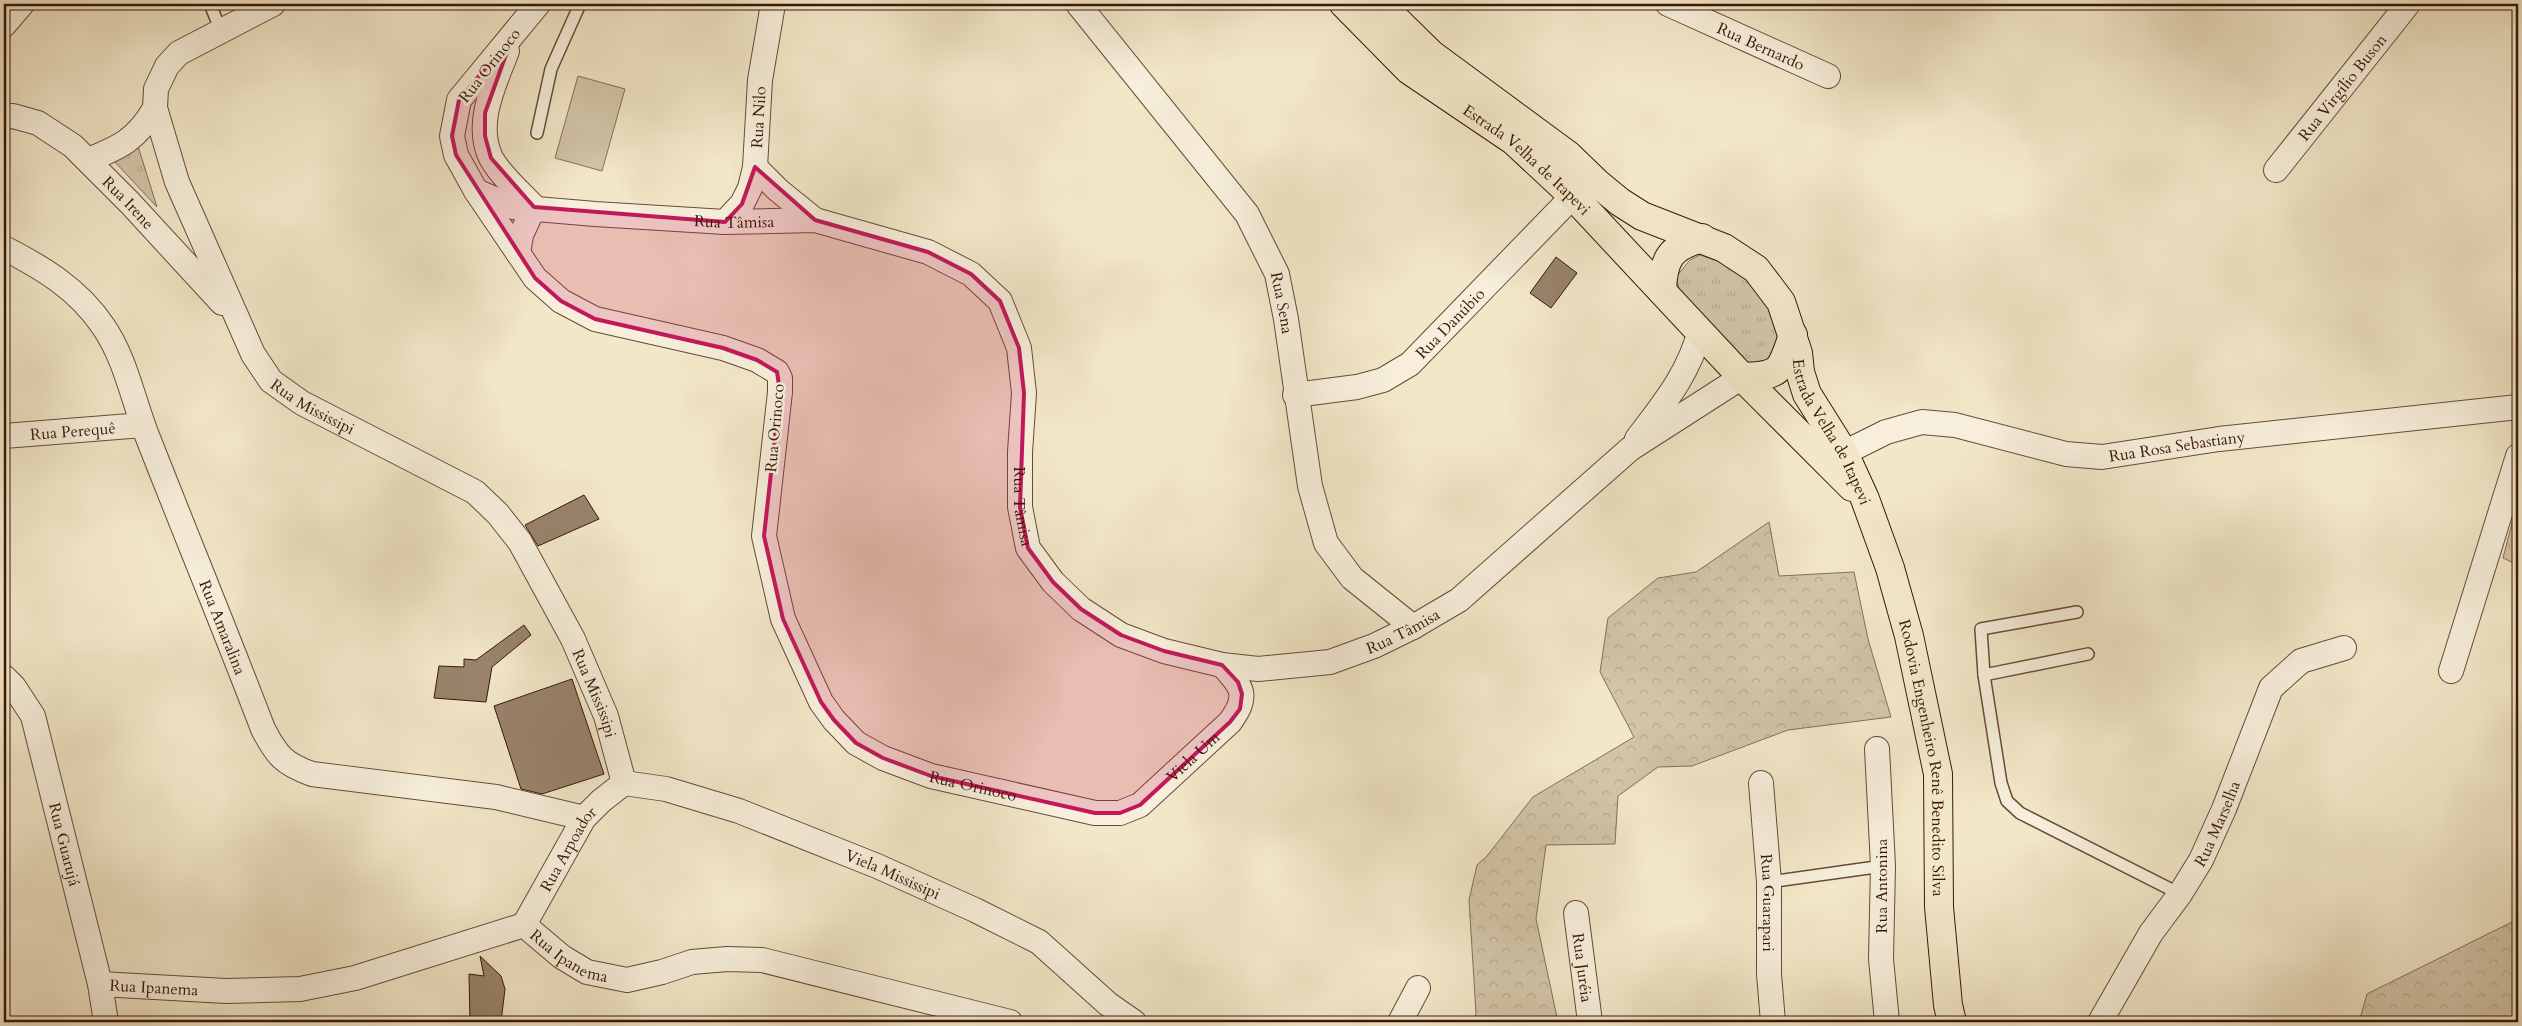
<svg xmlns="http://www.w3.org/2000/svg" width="2522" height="1026" viewBox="0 0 2522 1026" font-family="Cardo,serif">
<defs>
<pattern id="grass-tufts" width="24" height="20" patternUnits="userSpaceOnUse" patternTransform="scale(1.25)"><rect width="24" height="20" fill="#d2c4a7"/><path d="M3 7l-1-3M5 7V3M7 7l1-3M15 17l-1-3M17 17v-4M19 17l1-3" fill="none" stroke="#b5a88e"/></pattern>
<pattern id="forest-crowns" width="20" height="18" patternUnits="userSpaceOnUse" patternTransform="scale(1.25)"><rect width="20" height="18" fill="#d2c4a7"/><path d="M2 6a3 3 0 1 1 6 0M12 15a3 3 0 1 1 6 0" fill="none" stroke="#b5a88e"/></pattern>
</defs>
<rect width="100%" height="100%" fill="#f2e7c8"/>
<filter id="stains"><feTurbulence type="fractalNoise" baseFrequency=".004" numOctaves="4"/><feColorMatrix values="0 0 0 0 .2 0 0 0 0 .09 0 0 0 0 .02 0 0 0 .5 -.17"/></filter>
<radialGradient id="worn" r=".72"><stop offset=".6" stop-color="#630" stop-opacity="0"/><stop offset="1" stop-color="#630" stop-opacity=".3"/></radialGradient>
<g fill="url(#grass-tufts)" stroke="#856e58">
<path d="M137,143L157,207L115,162Z"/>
<path d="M1700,255L1730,265L1747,276L1779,322V356L1752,368L1681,296L1676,277L1690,260Z"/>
</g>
<g fill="url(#forest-crowns)" stroke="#856e58">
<path d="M2518,500V565L2503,558Z"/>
<path d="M1769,522L1779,576L1854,572L1868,639L1891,717L1788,730L1692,766L1658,767L1618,796L1615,844L1546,845L1536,919L1558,1022H1474L1476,1013L1469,900L1477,865L1487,856L1533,797L1634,737L1600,672L1608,618L1658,578L1696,572Z"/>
<path d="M2518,919V1022H2359L2367,994Z"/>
</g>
<path fill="#d2c4a7" stroke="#856e58" d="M578,76L625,89L602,171L555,158Z"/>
<g fill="#99836c" stroke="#381708">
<path d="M1556,257L1577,273L1551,308L1530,293Z"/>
<path d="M584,495L599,519L538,546L525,525Z"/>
<path d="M524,625L531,635L492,667L486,702L434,698L439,666L464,667V659L476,660Z"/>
<path d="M572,679L604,774L542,794L521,789L494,706Z"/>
<path d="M480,956L501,976L505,989L501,1022H470L469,974L484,976Z"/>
</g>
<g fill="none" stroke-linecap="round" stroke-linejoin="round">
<g stroke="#664b38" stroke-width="14">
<g id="lane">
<path d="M210,4L221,31"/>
<path d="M537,133L551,69L580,4"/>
<path d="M2077,612L1981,629L1984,675L2001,783L2007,801L2020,813L2180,894"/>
<path d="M1984,675L2088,654"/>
<path d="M1769,882L1883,866"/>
</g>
</g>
<g stroke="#664b38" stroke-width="26">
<g id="street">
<path id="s1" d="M273,4L179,53L167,66L156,89L155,108L177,182L253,354L271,381L302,403L475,492L498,514L520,542L573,639L606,716L624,783"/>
<path id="s2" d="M538,4L459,100L452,136L456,155L476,191L535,278L561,301L595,319L723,348L757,360L777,372L780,378V392L764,536L783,619L821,702L834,720L856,743L883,758L931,776L1095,813H1120L1140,805L1230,722C1249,696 1243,687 1222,665"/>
<path id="s3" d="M1078,4L1247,214L1277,274L1286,319L1310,486L1326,543L1352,578L1413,627"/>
<path id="s4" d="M1668,4L1828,76"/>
<path d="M4,25L22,4"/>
<path d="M507,51C495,83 474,123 491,158C501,176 520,192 534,207"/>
<path id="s5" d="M4,117L13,116L38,123L73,146L130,203L222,303"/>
<path d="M88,160C121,147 137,139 155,108"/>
<path d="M755,167L778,190L815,220"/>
<path id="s6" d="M2276,170L2408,4"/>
<path id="s7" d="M476,191L513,207L595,214L725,222L815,220L928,252L971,274L1000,301L1019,348L1024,393L1020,452V507L1028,548L1053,582L1081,609L1121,635L1164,651L1222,665L1258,669L1330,662L1374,646L1413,627L1459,600L1630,449L1742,377"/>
<path id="s8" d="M725,222L742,204L750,188L755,167L760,80L773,4"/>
<path id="s9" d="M4,248C43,268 78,289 103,326C126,359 133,401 148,438C186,535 226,632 263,729C277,756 284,764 312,774L496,797L584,818"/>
<path d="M518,253L521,235L534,207"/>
<path id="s10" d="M1295,395L1357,387L1383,380L1410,364L1573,196"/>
<path id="s11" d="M4,436L143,425"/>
<path d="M1637,439C1664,403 1688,375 1700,331"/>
<path id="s12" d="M1844,453L1886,432L1922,422L1955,425L2066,454L2102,457L2219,439L2518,407"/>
<path d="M2451,671L2518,456"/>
<path id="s13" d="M4,677L14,687L33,716L100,984L106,1022"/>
<path d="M1877,749L1883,866L1881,959L1887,1022"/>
<path id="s14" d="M624,783L666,789L739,811L877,866L975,910L1039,942L1108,1004L1134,1022"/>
<path id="s15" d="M1761,783L1769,882V974L1773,1022"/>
<path id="s16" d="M1576,913L1590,1022"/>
<path id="s17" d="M524,925L584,818L601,801L624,783"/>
<path id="s18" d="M100,984L226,991L300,989L355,978L524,925L562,957L587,972L627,980L662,972L692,962L727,959L762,960L1010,1022"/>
<path d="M1400,1022L1418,988"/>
<path id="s19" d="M2100,1022L2151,933L2180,894L2201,860L2224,809L2271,688L2301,661L2344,648"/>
</g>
</g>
<g stroke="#381708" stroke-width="30">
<g id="primary">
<path id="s20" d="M1344,4L1409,70L1514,141L1573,196L1742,377L1852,487"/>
<path id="s21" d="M1380,4L1431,54L1568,155L1597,183L1620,202L1642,216L1724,248L1756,269L1781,302L1798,353L1800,372L1807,394L1844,453L1865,499L1890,568L1909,636L1938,774L1939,907L1948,1005L1952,1022"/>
<path d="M1662,291C1663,259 1670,247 1702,238"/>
<path d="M1742,377C1781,376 1781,371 1793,335"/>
</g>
</g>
<use href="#lane" stroke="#f7efdb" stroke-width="11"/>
<use href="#street" stroke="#f7efdb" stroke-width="24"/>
<use href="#primary" stroke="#f2e7c8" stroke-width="28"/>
</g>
<path fill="#c2185b" fill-opacity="0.2" stroke="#c2185b" stroke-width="4" stroke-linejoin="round" d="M513,35L485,113V136L491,158L534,207L725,222L742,204L755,167L815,220L928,252L971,274L1000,301L1019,348L1024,393L1020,507L1028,548L1053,582L1081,609L1121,635L1164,651L1222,665L1238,682L1242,694L1240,709L1230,722L1140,805L1120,813H1095L931,776L883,758L856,743L834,720L821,702L783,619L764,536L780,392L777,372L757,360L723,348L595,319L561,301L535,278L456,155L452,136L459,100Z"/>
<g text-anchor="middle" stroke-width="5" stroke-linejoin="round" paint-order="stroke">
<g font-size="16" fill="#381708" stroke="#f7efdb">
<text dy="6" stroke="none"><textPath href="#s4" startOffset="102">Rua Bernardo</textPath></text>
<text transform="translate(489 65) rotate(-52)" y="6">Rua Orinoco</text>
<text dy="6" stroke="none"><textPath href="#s6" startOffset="106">Rua Virgílio Buson</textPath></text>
<text dy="6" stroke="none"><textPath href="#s8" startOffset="114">Rua Nilo</textPath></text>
<text dy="6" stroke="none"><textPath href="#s20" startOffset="241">Estrada Velha de Itapevi</textPath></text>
<text dy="6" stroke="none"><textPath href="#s5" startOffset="156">Rua Irene</textPath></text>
<text dy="6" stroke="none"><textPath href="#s7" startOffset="262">Rua Tâmisa</textPath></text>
<text dy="6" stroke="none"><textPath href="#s3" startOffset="366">Rua Sena</textPath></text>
<text dy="6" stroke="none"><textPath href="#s10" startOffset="178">Rua Danúbio</textPath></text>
<text dy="6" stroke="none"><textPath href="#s1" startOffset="515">Rua Mississipi</textPath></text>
<text dy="6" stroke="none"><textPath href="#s21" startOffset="646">Estrada Velha de Itapevi</textPath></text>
<text transform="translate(774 428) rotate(-85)" y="6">Rua Orinoco</text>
<text dy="6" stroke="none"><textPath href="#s11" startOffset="69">Rua Perequê</textPath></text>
<text dy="6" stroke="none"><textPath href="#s12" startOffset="344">Rua Rosa Sebastiany</textPath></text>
<text dy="6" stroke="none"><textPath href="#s7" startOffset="758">Rua Tâmisa</textPath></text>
<text dy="6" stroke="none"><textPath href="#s9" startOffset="452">Rua Amaralina</textPath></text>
<text dy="6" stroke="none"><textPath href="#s7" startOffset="1222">Rua Tâmisa</textPath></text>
<text dy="6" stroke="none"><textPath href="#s1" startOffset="935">Rua Mississipi</textPath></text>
<text dy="6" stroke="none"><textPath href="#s2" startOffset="1355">Viela Um</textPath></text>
<text dy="6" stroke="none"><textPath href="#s21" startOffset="989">Rodovia Engenheiro Renê Benedito Silva</textPath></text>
<text dy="6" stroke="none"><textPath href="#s2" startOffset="1112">Rua Orinoco</textPath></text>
<text dy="6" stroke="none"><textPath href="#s19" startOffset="231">Rua Marselha</textPath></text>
<text dy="6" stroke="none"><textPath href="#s13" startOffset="181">Rua Guarujá</textPath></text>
<text dy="6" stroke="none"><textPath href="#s17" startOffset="88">Rua Arpoador</textPath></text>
<text dy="6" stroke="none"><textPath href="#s14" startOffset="285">Viela Mississipi</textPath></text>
<text transform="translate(1881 886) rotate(-90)" y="6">Rua Antonina</text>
<text dy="6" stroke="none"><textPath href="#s15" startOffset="120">Rua Guarapari</textPath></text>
<text dy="6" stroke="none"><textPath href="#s18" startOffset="489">Rua Ipanema</textPath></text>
<text dy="6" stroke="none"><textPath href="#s16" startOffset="55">Rua Juréia</textPath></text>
<text dy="6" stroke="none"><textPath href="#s18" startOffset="54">Rua Ipanema</textPath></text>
</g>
</g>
<rect width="2522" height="1026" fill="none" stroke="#f2e7c8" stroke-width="20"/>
<rect x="5" y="5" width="2512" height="1016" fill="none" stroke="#381708" stroke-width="2.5"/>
<rect x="10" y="10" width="2502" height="1006" fill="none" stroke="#381708"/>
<rect width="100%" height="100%" filter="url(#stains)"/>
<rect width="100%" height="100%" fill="url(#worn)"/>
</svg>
